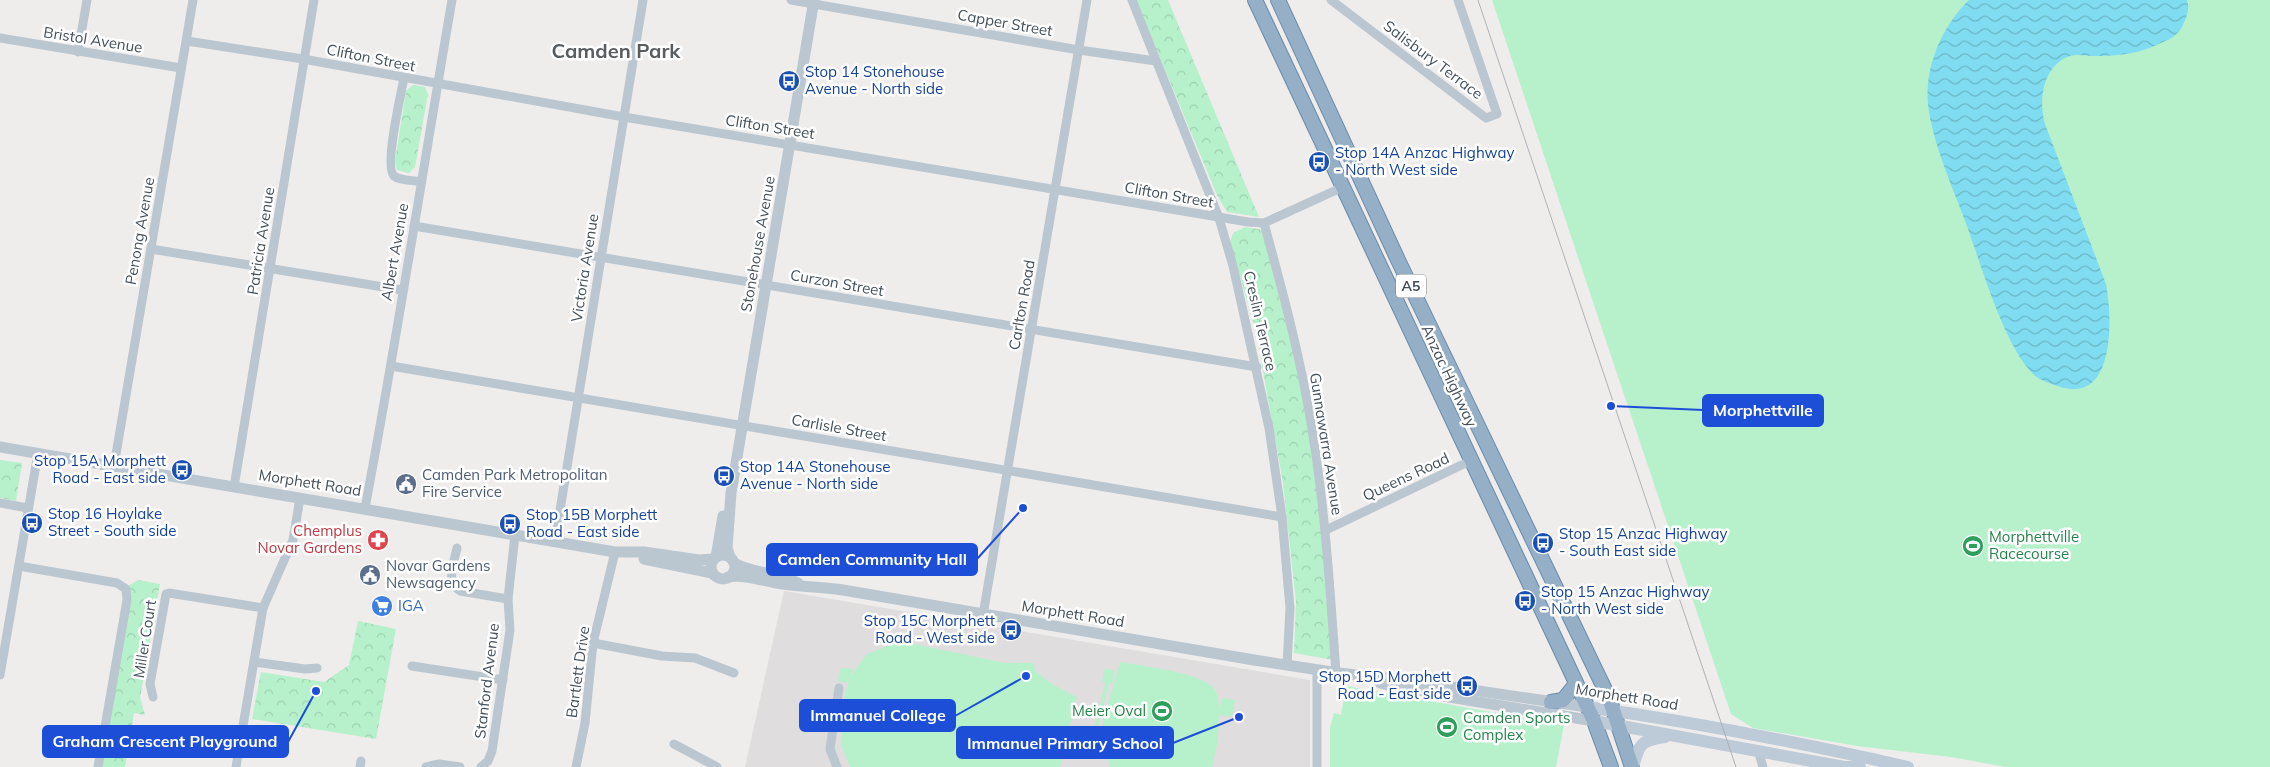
<svg xmlns="http://www.w3.org/2000/svg" width="2270" height="767" viewBox="0 0 2270 767" font-family="Mulish,sans-serif">
<defs>
<pattern id="park-crowns" width="20" height="18" patternUnits="userSpaceOnUse" patternTransform="scale(1.25)"><rect width="20" height="18" fill="#b6f1cb"/><path d="M2 6a3 3 0 1 1 6 0M12 15a3 3 0 1 1 6 0" fill="none" stroke="#9ed0b1"/></pattern>
<pattern id="water-waves" width="16" height="10" patternUnits="userSpaceOnUse" patternTransform="scale(1.25)"><rect width="16" height="10" fill="#80ddf1"/><path d="M0 5q4-4 8 0t8 0" fill="none" stroke="#6ab6c6"/></pattern>
</defs>
<rect width="100%" height="100%" fill="#efecec"/>
<path fill="#e0ddde" d="M784,591L1310,680V767H745Z"/>
<g fill="url(#park-crowns)">
<path d="M1136,0H1168L1259,217L1227,212L1217,195Z"/>
<path d="M413,85L425,87L428,94L415,167L409,173L397,170L395,161L406,91Z"/>
<path d="M1245,227L1264,230L1306,403L1323,531L1333,660L1294,653L1296,602L1283,483L1256,332L1230,242L1233,233Z"/>
<path d="M0,460L22,463L16,501L0,498Z"/>
<path d="M138,580L160,584L140,698L145,715L134,713L125,767H101L128,586Z"/>
<path d="M358,621L396,629L376,739L252,719L261,672L324,682L349,665Z"/>
</g>
<g fill="#b6f1cb">
<path d="M1492,0H2270V767H2006L1951,757L1857,746L1753,728L1731,714Z"/>
<path d="M900,641L1005,663H1034L1035,671L1052,684L1077,697L1060,767H850L841,745L843,704L849,678L846,683L838,681L841,668L853,669L850,677L867,654Z"/>
<path d="M1120,662C1141,666 1203,672 1215,690C1219,697 1219,705 1219,712L1222,698L1235,700L1232,717L1219,715L1218,740L1212,767H1110L1106,753L1100,750L1104,749C1096,725 1115,687 1120,662Z"/>
<path d="M1105,668L1115,671L1112,684L1109,683L1097,731L1100,732L1096,745L1087,743L1090,730H1094L1105,683L1102,681Z"/>
<path d="M1346,686L1564,725L1556,767H1330V728L1334,713L1341,715Z"/>
</g>
<path fill="url(#water-waves)" d="M1969,0H2187C2190,9 2187,16 2183,25C2180,33 2171,39 2163,42C2140,54 2119,56 2093,56C2086,56 2077,54 2070,56C2043,65 2038,100 2045,124L2106,284C2112,315 2116,400 2064,388C2054,385 2040,381 2033,374C2004,345 1981,265 1967,226C1953,187 1923,124 1928,84C1931,53 1947,21 1969,0Z"/>
<g fill="none" stroke-linecap="round" stroke-linejoin="round">
<g stroke="#6b8cab" stroke-width="16">
<g id="trunk">
<path d="M1255,0L1594,721L1611,767"/>
<path d="M1278,0L1398,260L1609,698L1632,767"/>
<path d="M1551,702L1563,700L1576,684"/>
</g>
</g>
<g stroke="#bbc7d0" stroke-width="9">
<path d="M791,0L1079,50L1156,61"/>
<path d="M1132,0L1219,218L1233,266L1269,428L1282,517L1290,608L1287,665"/>
<path d="M1331,0L1486,118L1497,114L1458,0"/>
<path d="M0,38L181,68"/>
<path d="M187,41L303,59L624,117L1248,222L1264,223L1343,187"/>
<path d="M78,52L87,0"/>
<path d="M404,78C401,94 384,167 394,176C400,181 414,180 421,182"/>
<path d="M1264,223C1282,289 1300,355 1311,423C1325,506 1330,589 1336,673"/>
<path d="M414,226L1257,367"/>
<path d="M151,249L402,290"/>
<path d="M391,366L1282,517"/>
<path d="M114,466L193,0"/>
<path d="M234,487L314,0"/>
<path d="M0,503L28,508"/>
<path d="M365,508C397,339 423,169 452,0"/>
<path d="M1326,530L1470,461"/>
<path d="M555,541L643,0"/>
<path d="M457,548C454,563 445,582 460,591L508,599"/>
<path d="M19,566L117,583L126,589L127,600L98,767"/>
<path d="M983,615L1087,0"/>
<path d="M593,643L662,656L695,658L734,673"/>
<path d="M254,662L305,669L317,668"/>
<path d="M412,666L503,680"/>
<path d="M1317,670V767"/>
<path d="M0,675L38,453"/>
<path d="M153,697L150,684L166,594L169,593L263,608"/>
<path d="M674,744L717,767"/>
<path d="M1758,750L1763,767"/>
<path d="M236,767L263,608L293,540L300,498"/>
<path d="M360,767L361,761"/>
<path d="M426,767L439,764L460,767"/>
<path d="M481,767L488,761L492,751L510,630L508,599L515,535"/>
<path d="M576,767L585,723L593,643L615,552"/>
<path d="M837,767L830,749L839,688"/>
</g>
<g stroke="#bbc7d0" stroke-width="11">
<path d="M0,447L615,552H644L699,560L713,559"/>
<circle cx="723" cy="567" r="12"/>
<path d="M716,557L723,516"/>
<path d="M730,557L727,548L731,493L814,0"/>
<path d="M644,559L712,573"/>
<path d="M734,563C754,574 778,572 798,583"/>
<path d="M728,577C747,574 765,582 783,584C803,587 823,587 843,590L1254,660L1339,673L1412,681L1587,707"/>
<path d="M1380,683L1413,691L1594,721"/>
</g>
<g stroke="#bdcad7" stroke-width="12">
<path d="M1587,707C1694,722 1802,743 1908,767"/>
<path d="M1594,721L1844,767H1860"/>
<path d="M1633,767C1639,744 1641,740 1665,737"/>
</g>
<use href="#trunk" stroke="#94afc6" stroke-width="14"/>
<path stroke="#aeb2b7" stroke-width="1" d="M1478,0L1736,767"/>
</g>
<defs>
<g id="bus-disc" transform="scale(1.125)"><circle r="9.5" fill="#1a4fb4" stroke="#fff"/><path d="M-5-6H5V4H4V6H2V4H-2V6H-4V4H-5ZM-3.5-4V0h7V-4ZM-3.5 1.2v1.5H-2V1.2ZM2 1.2v1.5H3.5V1.2Z" fill="#fff"/></g>
<g id="civic-disc" transform="scale(1.125)"><circle r="9.5" fill="#5c6f8a" stroke="#fff"/><path d="M-.6-6.5H3V-4.5H.6V-3L4-1V1h2V6H-6V1h2V-1L-.6-3ZM-1.2 2.5V6h2.4V2.5Z" fill="#fff"/></g>
<g id="pharmacy-disc" transform="scale(1.125)"><circle r="9.5" fill="#e0444e" stroke="#fff"/><path d="M-2-6h4v4h4v4h-4v4h-4v-4h-4v-4h4Z" fill="#fff"/></g>
<g id="stadium-disc" transform="scale(1.125)"><circle r="9.5" fill="#2e9e5b" stroke="#fff"/><path d="M0-5a6.5 5 0 1 0 0 10a6.5 5 0 1 0 0-10ZM-3.5-1.8h7v3.6h-7Z" fill="#fff"/></g>
<g id="supermarket-disc" transform="scale(1.125)"><circle r="9.5" fill="#3f7fe0" stroke="#fff"/><path d="M-6-5.5h2.5l.6 2H6L4.5 2H-2.5L-4.4-4H-6ZM-1.5 3.2a1.3 1.3 0 1 0 .1 0ZM3 3.2a1.3 1.3 0 1 0 .1 0Z" fill="#fff"/></g>
</defs>
<g fill-rule="evenodd">
<use href="#bus-disc" x="789" y="81"/>
<use href="#bus-disc" x="1319" y="162"/>
<use href="#bus-disc" x="182" y="470"/>
<use href="#bus-disc" x="724" y="476"/>
<use href="#civic-disc" x="406" y="484"/>
<use href="#bus-disc" x="32" y="523"/>
<use href="#bus-disc" x="510" y="524"/>
<use href="#pharmacy-disc" x="378" y="540"/>
<use href="#bus-disc" x="1543" y="543"/>
<use href="#stadium-disc" x="1973" y="546"/>
<use href="#civic-disc" x="370" y="575"/>
<use href="#bus-disc" x="1525" y="601"/>
<use href="#supermarket-disc" x="382" y="606"/>
<use href="#bus-disc" x="1011" y="630"/>
<use href="#bus-disc" x="1467" y="686"/>
<use href="#stadium-disc" x="1162" y="711"/>
<use href="#stadium-disc" x="1447" y="727"/>
</g>
<g text-anchor="middle" stroke-width="5" stroke-linejoin="round" paint-order="stroke">
<rect fill="#fff" stroke="#7b848c" stroke-width="1" x="1396" y="274.5" width="30" height="23" rx="4"/>
<g font-size="14" font-weight="bold" fill="#43505a">
<text x="1411" y="291">A5</text>
</g>
<g font-size="15" fill="#43505a" stroke="#fff">
<text transform="translate(1005 23) rotate(10)" y="5">Capper Street</text>
<text transform="translate(93 40) rotate(9)" y="5">Bristol Avenue</text>
<text transform="translate(371 58) rotate(11)" y="5">Clifton Street</text>
<text transform="translate(1433 60) rotate(37)" y="5">Salisbury Terrace</text>
<text transform="translate(770 127) rotate(9)" y="5">Clifton Street</text>
<text transform="translate(1169 195) rotate(10)" y="5">Clifton Street</text>
<text transform="translate(140 231) rotate(-80)" y="5">Penong Avenue</text>
<text transform="translate(261 241) rotate(-81)" y="5">Patricia Avenue</text>
<text transform="translate(758 244) rotate(-80)" y="5">Stonehouse Avenue</text>
<text transform="translate(395 252) rotate(-80)" y="5">Albert Avenue</text>
<text transform="translate(585 268) rotate(-81)" y="5">Victoria Avenue</text>
<text transform="translate(837 283) rotate(10)" y="5">Curzon Street</text>
<text transform="translate(1022 305) rotate(-80)" y="5">Carlton Road</text>
<text transform="translate(1260 321) rotate(77)" y="5">Creslin Terrace</text>
<text transform="translate(1449 376) rotate(65)" y="5">Anzac Highway</text>
<text transform="translate(839 428) rotate(10)" y="5">Carlisle Street</text>
<text transform="translate(1326 444) rotate(81)" y="5">Gunnawarra Avenue</text>
<text transform="translate(1406 477) rotate(-25)" y="5">Queens Road</text>
<text transform="translate(310 483) rotate(9)" y="5">Morphett Road</text>
<text transform="translate(1073 614) rotate(9)" y="5">Morphett Road</text>
<text transform="translate(145 639) rotate(-81)" y="5">Miller Court</text>
<text transform="translate(578 672) rotate(-82)" y="5">Bartlett Drive</text>
<text transform="translate(487 681) rotate(-83)" y="5">Stanford Avenue</text>
<text transform="translate(1627 697) rotate(9)" y="5">Morphett Road</text>
</g>
<g font-size="15" fill="#164399" stroke="#fff" text-anchor="start">
<text x="805" y="77">Stop 14 Stonehouse<tspan x="805" dy="17">Avenue - North side</tspan></text>
<text x="1335" y="158">Stop 14A Anzac Highway<tspan x="1335" dy="17">- North West side</tspan></text>
<text x="166" y="466" text-anchor="end">Stop 15A Morphett<tspan x="166" dy="17">Road - East side</tspan></text>
<text x="740" y="472">Stop 14A Stonehouse<tspan x="740" dy="17">Avenue - North side</tspan></text>
<text x="48" y="519">Stop 16 Hoylake<tspan x="48" dy="17">Street - South side</tspan></text>
<text x="526" y="520">Stop 15B Morphett<tspan x="526" dy="17">Road - East side</tspan></text>
<text x="1559" y="539">Stop 15 Anzac Highway<tspan x="1559" dy="17">- South East side</tspan></text>
<text x="1541" y="597">Stop 15 Anzac Highway<tspan x="1541" dy="17">- North West side</tspan></text>
<text x="995" y="626" text-anchor="end">Stop 15C Morphett<tspan x="995" dy="17">Road - West side</tspan></text>
<text x="1451" y="682" text-anchor="end">Stop 15D Morphett<tspan x="1451" dy="17">Road - East side</tspan></text>
</g>
<g font-size="15" fill="#4e5e75" stroke="#fff" text-anchor="start">
<text x="422" y="480">Camden Park Metropolitan<tspan x="422" dy="17">Fire Service</tspan></text>
<text x="386" y="571">Novar Gardens<tspan x="386" dy="17">Newsagency</tspan></text>
</g>
<g font-size="15" fill="#be3a42" stroke="#fff" text-anchor="end">
<text x="362" y="536">Chemplus<tspan x="362" dy="17">Novar Gardens</tspan></text>
</g>
<g font-size="15" fill="#27864d" stroke="#fff" text-anchor="start">
<text x="1989" y="542">Morphettville<tspan x="1989" dy="17">Racecourse</tspan></text>
<text x="1146" y="716" text-anchor="end">Meier Oval</text>
<text x="1463" y="723">Camden Sports<tspan x="1463" dy="17">Complex</tspan></text>
</g>
<g font-size="15" fill="#366cbe" stroke="#fff" text-anchor="start">
<text x="398" y="611">IGA</text>
</g>
<g font-size="20" font-weight="bold" fill="#585d61" stroke="#fff">
<text x="616" y="58">Camden Park</text>
</g>
</g>
<path fill="none" stroke="#1d4ed8" stroke-width="2" d="M1611 406L1703 410M1023 508L977 559M1026 676L955 716M316 691L288 742M1239 717L1173 743"/>
<g fill="#1d4ed8" stroke="#fff" stroke-width="2">
<circle cx="1611" cy="406" r="5"/>
<circle cx="1023" cy="508" r="5"/>
<circle cx="1026" cy="676" r="5"/>
<circle cx="316" cy="691" r="5"/>
<circle cx="1239" cy="717" r="5"/>
</g>
<g fill="#1d4ed8" stroke="#1d4ed8" stroke-width="2">
<rect x="1703" y="395" width="120" height="31" rx="5"/>
<rect x="767" y="544" width="210" height="31" rx="5"/>
<rect x="800" y="700" width="155" height="31" rx="5"/>
<rect x="43" y="726" width="245" height="31" rx="5"/>
<rect x="957" y="727" width="216" height="31" rx="5"/>
</g>
<g font-size="16" text-anchor="middle" font-weight="bold" fill="#fff">
<text x="1763" y="416">Morphettville</text>
<text x="872" y="565">Camden Community Hall</text>
<text x="878" y="721">Immanuel College</text>
<text x="165" y="747">Graham Crescent Playground</text>
<text x="1065" y="749">Immanuel Primary School</text>
</g>
</svg>
